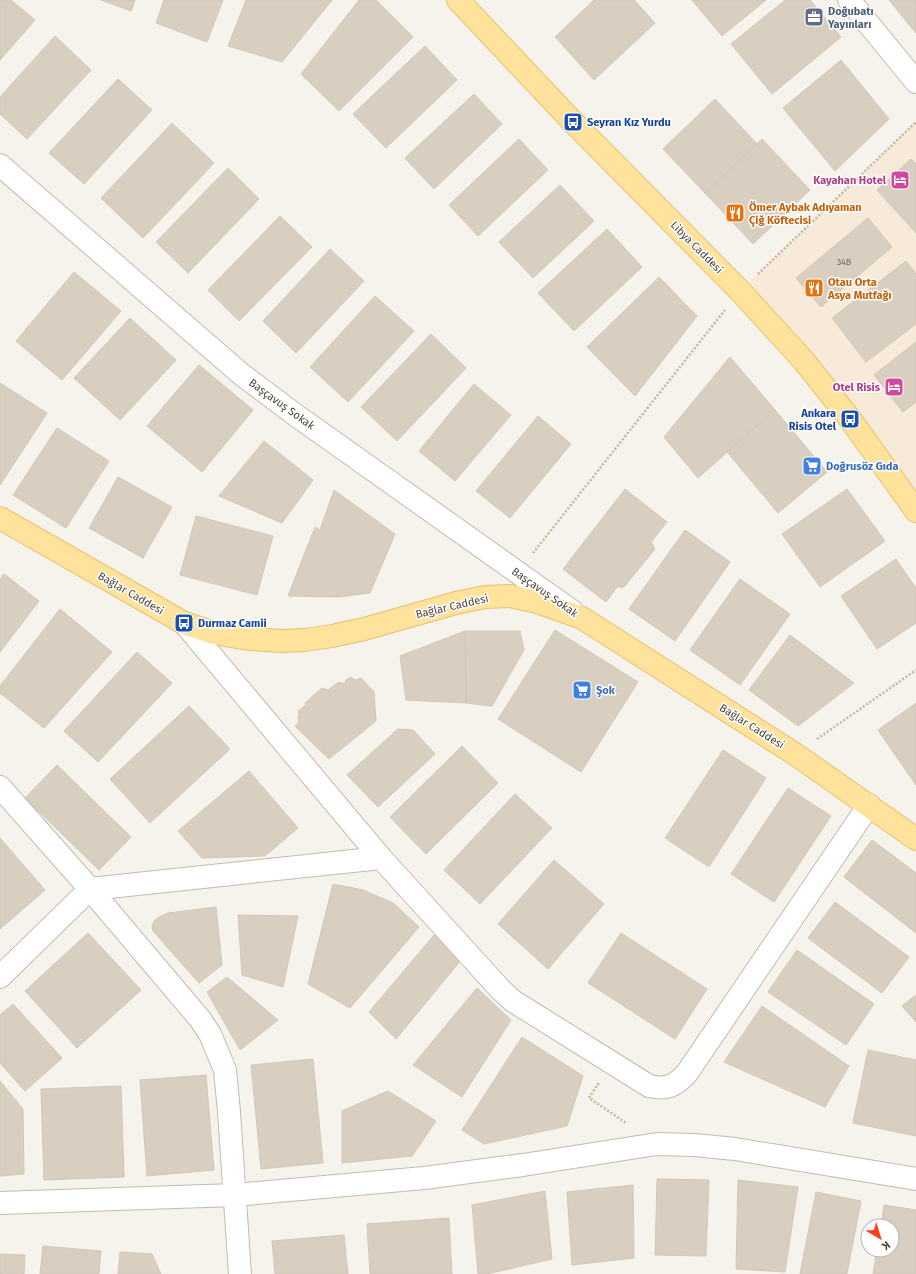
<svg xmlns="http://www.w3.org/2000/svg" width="916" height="1274" viewBox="0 0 916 1274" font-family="'Fira Sans',sans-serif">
<rect width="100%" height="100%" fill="#f6f3ec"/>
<path fill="#f7ead8" d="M916,122V511L740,291Z"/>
<g fill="#d8cfc1" stroke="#d3c7b4">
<path d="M0,0H11L35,20L0,60Z"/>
<path d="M101,0H135L131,11Z"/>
<path d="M164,0H223L207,42L156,23Z"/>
<path d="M246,0H332L282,62L228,46Z"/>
<path d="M359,0H376L413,37L339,111L301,74Z"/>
<path d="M594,0H634L655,23L594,80L555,37Z"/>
<path d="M692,0H766L722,36Z"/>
<path d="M785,0H810L841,37L772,94L731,44Z"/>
<path d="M889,0H916V33Z"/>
<path d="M55,36L91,70L27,139L0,114V97Z"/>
<path d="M425,46L457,80L386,148L353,114Z"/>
<path d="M841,60L889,119L835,171L783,108Z"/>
<path d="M118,79L152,110L84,184L49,153Z"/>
<path d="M474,94L502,124L434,189L405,158Z"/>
<path d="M715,99L757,144L705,193L663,149Z"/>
<path d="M172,123L214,163L143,238L101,198Z"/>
<path d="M519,139L548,170L478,236L449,205Z"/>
<path d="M762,139L810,190L753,244L705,193Z"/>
<path d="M911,159L916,164V233L877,190Z"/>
<path d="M228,168L259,199L188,273L156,242Z"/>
<path d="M560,185L594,221L533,278L499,242Z"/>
<path d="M280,216L312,247L239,321L208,290Z"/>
<path d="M868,218L892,247L821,307L796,278Z"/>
<path d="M607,229L642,267L574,331L538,293Z"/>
<path d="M330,249L364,281L296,353L263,321Z"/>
<path d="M906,261L916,274V324L866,362L832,318Z"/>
<path d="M74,272L121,311L62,380L16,341Z"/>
<path d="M659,277L697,316L635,396L587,347Z"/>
<path d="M375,296L414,331L348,402L310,367Z"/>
<path d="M130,318L176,360L120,420L74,378Z"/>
<path d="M431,334L466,368L397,441L361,407Z"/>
<path d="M916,342V402L903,412L874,375Z"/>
<path d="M730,357L775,410L698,478L664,437Z"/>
<path d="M199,365L253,410L202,472L147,426Z"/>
<path d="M0,383L47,413L0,485Z"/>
<path d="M474,384L511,415L455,481L419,451Z"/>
<path d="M775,410L827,472L778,513L727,452Z"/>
<path d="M538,416L571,444L510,518L476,491Z"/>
<path d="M57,428L109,461L66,528L13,495Z"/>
<path d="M264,441L313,480L282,523L219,496Z"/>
<path d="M118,477L172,507L143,558L89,528Z"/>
<path d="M625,489L667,522L651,542L655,549L624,587H617L606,602L563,569Z"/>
<path d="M847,489L885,541L820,587L782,534Z"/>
<path d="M334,490L395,534L370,593L338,597L288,596L315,527L320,530Z"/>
<path d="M196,516L273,536L257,595L180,575Z"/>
<path d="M685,530L730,562L675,641L629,609Z"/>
<path d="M896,559L916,588V623L877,649L841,596Z"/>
<path d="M4,574L39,601L0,652V580Z"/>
<path d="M740,579L790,614L740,685L690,650Z"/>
<path d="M60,609L112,652L44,728L0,693V686Z"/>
<path d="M555,630L638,682L581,772L498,719Z"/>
<path d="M465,631H520L524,650L492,706L466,703Z"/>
<path d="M465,631L466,703L406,700L400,656Z"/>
<path d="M790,635L854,683L798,726L749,690Z"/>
<path d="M137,652L172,683L98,762L64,731Z"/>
<path d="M351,677L355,680L361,678L374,692L376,721L329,759L295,726L299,722L298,718L299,714L298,711L306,705L305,703L322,688L328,690L339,682L345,684L346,680Z"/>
<path d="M916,703V785L878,730Z"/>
<path d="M189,706L230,749L150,823L110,779Z"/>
<path d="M398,729L413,730L435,754L378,807L347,775Z"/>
<path d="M462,746L498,783L426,854L390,817Z"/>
<path d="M723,750L766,778L709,867L665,838Z"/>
<path d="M57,765L131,837L99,870L25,798Z"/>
<path d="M249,771L298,828L265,856L202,858L178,831Z"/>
<path d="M788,788L831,816L774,902L731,874Z"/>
<path d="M515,794L552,828L480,904L444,870Z"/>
<path d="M0,838L45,890L0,929Z"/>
<path d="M872,840L916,873V933L844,877Z"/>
<path d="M554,860L604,904L548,969L498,924Z"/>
<path d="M333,884L363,890L393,903L419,927L350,1008L308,984Z"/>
<path d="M835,902L909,957L882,993L808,938Z"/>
<path d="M216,907L222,965L199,983L153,931L152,926L154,921L159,917L168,913Z"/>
<path d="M238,915L298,916L283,987L242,975Z"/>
<path d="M88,933L141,990L77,1048L25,991Z"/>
<path d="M621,933L707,989L675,1039L588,983Z"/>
<path d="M435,934L461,960L396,1039L369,1012Z"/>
<path d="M797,950L874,1004L846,1045L768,992Z"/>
<path d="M227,977L278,1020L240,1050L207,992Z"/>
<path d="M477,988L511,1020L462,1097L413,1065Z"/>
<path d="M916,995V1022L902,1006Z"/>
<path d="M13,1004L62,1058L25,1091L0,1063V1015Z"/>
<path d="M762,1006L849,1066L825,1107L724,1062Z"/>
<path d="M522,1037L583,1076L567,1126L484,1144L462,1130Z"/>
<path d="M868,1050L916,1060V1136L853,1123Z"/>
<path d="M313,1059L323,1163L261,1169L251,1065Z"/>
<path d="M206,1075L214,1170L147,1176L140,1080Z"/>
<path d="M0,1081L23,1109L24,1174L0,1176Z"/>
<path d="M121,1086L124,1177L44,1180L41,1089Z"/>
<path d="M388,1091L436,1121L412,1156L342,1163V1111Z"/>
<path d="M657,1179L709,1180L706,1256L655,1255Z"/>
<path d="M738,1180L798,1187L785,1272L736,1269Z"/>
<path d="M633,1185L634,1258L572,1265L567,1192Z"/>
<path d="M545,1191L552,1259L487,1274H478L472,1205Z"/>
<path d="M816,1192L861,1201L847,1274H800Z"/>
<path d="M884,1205L916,1210V1274H873L877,1250H892V1226H881Z"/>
<path d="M449,1218L452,1274H370L367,1224Z"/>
<path d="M344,1235L348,1274H275L272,1241Z"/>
<path d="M43,1246L101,1251L99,1274H40Z"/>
<path d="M120,1252L152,1254L161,1274H118Z"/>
<path d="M0,1254L25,1255L24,1274H0Z"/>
</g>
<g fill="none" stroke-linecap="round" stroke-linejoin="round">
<g stroke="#c2bbae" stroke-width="24">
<g id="minor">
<path d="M849,0L916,82"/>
<path d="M0,165L241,374L297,416L572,611"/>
<path d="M184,623L381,858L501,990L513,1001L649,1086C667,1090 675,1086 687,1073L869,805"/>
<path d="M0,787L90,889L200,1019L210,1034L225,1070L229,1112L240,1274"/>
<path d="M0,977L90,889L381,858"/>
<path d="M0,1203L235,1195L424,1178L523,1165L657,1144L695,1145L735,1149L916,1179"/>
</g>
</g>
<g stroke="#e6c16a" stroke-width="24">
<g id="major">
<path d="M458,0L573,122L740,291L804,361L850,419L916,511"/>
<path d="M0,518L184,623L214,633L249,639L282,641L305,640L332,636L364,629L456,603L485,597L510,596L537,602L582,618L795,754L916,839"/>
</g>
</g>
<g stroke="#c4b79f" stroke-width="2.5" stroke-dasharray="2 2" stroke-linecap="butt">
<path d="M758,274L916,122"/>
<path d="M533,553L725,310"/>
<path d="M817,739L916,670"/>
<path d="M599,1085L598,1084L589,1098L626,1123"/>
</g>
<use href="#minor" stroke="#fff" stroke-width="22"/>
<use href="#major" stroke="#ffe39c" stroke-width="22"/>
</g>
<defs>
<g id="office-square" transform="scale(1)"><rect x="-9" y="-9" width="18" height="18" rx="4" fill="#5c6f8a" stroke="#fff"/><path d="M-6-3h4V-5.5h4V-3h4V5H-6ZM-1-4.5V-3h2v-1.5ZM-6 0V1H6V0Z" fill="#fff"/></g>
<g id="bus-square" transform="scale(1)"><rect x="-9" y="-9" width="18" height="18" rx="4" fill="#1a4fb4" stroke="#fff"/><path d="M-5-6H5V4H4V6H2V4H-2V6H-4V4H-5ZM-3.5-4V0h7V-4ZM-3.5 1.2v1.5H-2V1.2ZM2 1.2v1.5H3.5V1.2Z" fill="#fff"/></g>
<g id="hotel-square" transform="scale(1)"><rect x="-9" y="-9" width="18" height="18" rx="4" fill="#d1479c" stroke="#fff"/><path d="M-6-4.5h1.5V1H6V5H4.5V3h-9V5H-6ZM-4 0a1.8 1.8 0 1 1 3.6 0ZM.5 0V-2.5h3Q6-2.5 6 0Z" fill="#fff"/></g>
<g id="restaurant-square" transform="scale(1)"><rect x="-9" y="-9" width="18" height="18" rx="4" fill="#e8710a" stroke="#fff"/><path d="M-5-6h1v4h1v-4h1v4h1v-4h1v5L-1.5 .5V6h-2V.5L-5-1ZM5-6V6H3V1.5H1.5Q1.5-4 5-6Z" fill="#fff"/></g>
<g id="supermarket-square" transform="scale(1)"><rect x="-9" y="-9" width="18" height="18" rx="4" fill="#3f7fe0" stroke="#fff"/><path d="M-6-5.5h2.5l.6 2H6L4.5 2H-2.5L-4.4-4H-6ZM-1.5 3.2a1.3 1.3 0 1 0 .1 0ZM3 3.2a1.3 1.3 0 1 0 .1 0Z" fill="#fff"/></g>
</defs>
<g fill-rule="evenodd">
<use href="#office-square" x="814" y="17"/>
<use href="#bus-square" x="573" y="122"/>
<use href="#hotel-square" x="900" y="180"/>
<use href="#restaurant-square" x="735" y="213"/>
<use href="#restaurant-square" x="814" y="288"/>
<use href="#hotel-square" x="894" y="387"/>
<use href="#bus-square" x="850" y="419"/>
<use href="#supermarket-square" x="812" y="466"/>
<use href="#bus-square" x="184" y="623"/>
<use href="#supermarket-square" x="582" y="690"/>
</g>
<g text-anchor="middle" stroke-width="3" stroke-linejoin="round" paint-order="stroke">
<g font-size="9" fill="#6e675b">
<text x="844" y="265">34B</text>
</g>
<g font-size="11" font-weight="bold" fill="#4e5e75" stroke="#fff" text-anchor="start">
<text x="828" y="15">Doğubatı<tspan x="828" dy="13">Yayınları</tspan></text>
</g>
<g font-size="11" font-weight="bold" fill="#164399" stroke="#fff" text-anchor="start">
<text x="587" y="126">Seyran Kız Yurdu</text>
<text x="836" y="417" text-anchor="end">Ankara<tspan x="836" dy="13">Risis Otel</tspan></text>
<text x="198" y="627">Durmaz Camii</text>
</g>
<g font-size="11" font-weight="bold" fill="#b23c85" stroke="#fff" text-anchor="end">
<text x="886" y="184">Kayahan Hotel</text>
<text x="880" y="391">Otel Risis</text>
</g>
<g font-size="11" font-weight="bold" fill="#c56008" stroke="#fff" text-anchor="start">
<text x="749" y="211">Ömer Aybak Adıyaman<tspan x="749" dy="13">Çiğ Köftecisi</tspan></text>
<text x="828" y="286">Otau Orta<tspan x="828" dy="13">Asya Mutfağı</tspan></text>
</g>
<g font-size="11" fill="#4b4439" stroke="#fff">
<text transform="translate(697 247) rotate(45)" y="4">Libya Caddesi</text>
<text transform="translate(282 404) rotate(36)" y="4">Başçavuş Sokak</text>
<text transform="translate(545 592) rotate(35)" y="4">Başçavuş Sokak</text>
<text transform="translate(131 593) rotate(30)" y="4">Bağlar Caddesi</text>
<text transform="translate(452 606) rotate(-13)" y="4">Bağlar Caddesi</text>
<text transform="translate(752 726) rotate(32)" y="4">Bağlar Caddesi</text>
</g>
<g font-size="11" font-weight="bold" fill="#366cbe" stroke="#fff" text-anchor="start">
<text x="826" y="470">Doğrusöz Gıda</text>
<text x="596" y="694">Şok</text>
</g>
</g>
<g transform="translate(880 1238) rotate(142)"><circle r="19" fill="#ffffff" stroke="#b7b4b0"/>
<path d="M0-3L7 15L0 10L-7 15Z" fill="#fc3f1d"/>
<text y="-6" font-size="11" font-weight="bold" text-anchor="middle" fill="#4b4439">K</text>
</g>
</svg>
